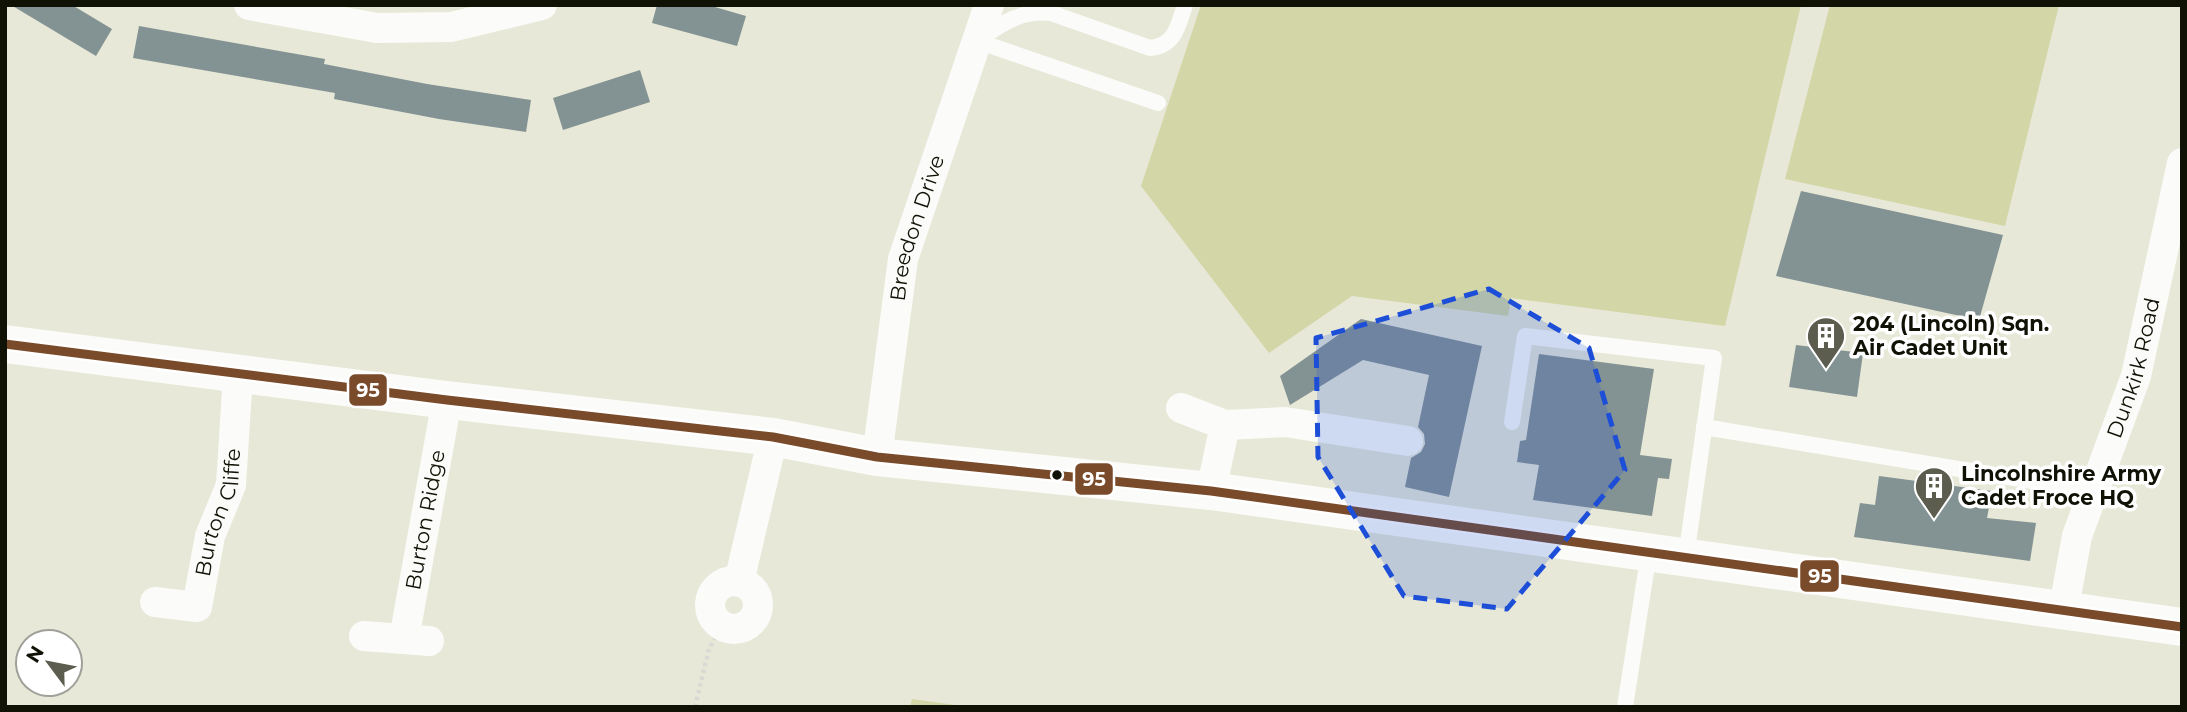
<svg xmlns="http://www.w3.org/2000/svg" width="2187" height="712" viewBox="0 0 2187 712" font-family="Montserrat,sans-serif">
<rect width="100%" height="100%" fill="#e7e8d7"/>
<g fill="#d3d6a6">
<path d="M1201,5H1801L1725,326L1511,298L1508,316L1352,296L1269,353L1141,186Z"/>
<path d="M1830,5H2059L2005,226L1785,179Z"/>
<path d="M912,699L969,707H910Z"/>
</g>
<g fill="#839293">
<path d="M11,5H72L112,29L96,56Z"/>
<path d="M657,5H708L746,16L737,46L652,23Z"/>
<path d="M139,26L325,59L324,64L427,84L531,100L526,132L439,119L334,99L335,93L133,58Z"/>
<path d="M640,70L650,102L563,130L553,98Z"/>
<path d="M1801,191L2003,235L1979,320L1776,276Z"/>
<path d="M1361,319L1482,346L1449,497L1405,487L1411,458L1421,452L1425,444L1424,434L1418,427L1429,375L1363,360L1290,405L1280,376Z"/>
<path d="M1796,345L1863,353L1857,397L1789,387Z"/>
<path d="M1539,354L1654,369L1640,455L1672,459L1669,479L1658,478L1652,516L1533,500L1539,465L1517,462L1520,441L1526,440Z"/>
<path d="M1879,476L1992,491L1987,518L2036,523L2030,561L1854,537L1860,503L1875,505Z"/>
</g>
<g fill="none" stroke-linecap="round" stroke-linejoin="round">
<path stroke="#d9dad4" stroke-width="4.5" stroke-dasharray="3.5 3.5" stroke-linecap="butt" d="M695,707L709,649L722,626"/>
<g stroke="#fbfcf9" stroke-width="16">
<path d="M982,37C1004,22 1023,10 1051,13L1150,48C1175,46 1178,26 1185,5"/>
<path d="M977,41L1158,103"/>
<path d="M1512,422L1525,336L1714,358L1686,557"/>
<path d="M1704,427L2093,491"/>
<path d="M1625,707L1649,552"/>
</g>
<g stroke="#fbfcf9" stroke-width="30">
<path d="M249,5L377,28L451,27L542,5"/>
<path d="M1181,408L1225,425"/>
<path id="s1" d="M877,457L903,259L989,5"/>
<path d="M1211,491L1225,425L1285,422L1408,441"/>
<circle cx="734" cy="605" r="24"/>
<path d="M739,582L773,437"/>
<path id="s2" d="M155,602L197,607L210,536L231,485L238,374"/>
<path id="s3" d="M2063,613L2077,536L2136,376L2182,163"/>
<path d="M364,636L429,641"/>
<path id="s4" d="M404,639L447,400"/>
</g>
<path stroke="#fbfcf9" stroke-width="38" d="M5,344L447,400L773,437L877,457L1211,491L2182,627"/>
<g stroke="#fff" stroke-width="14">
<path id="bus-1" d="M5,344L447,400L773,437L877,457L1211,491L2182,627"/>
</g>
<use href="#bus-1" stroke="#7a4b2a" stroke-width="9"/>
</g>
<path fill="#1d4ed8" fill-opacity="0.2" stroke="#1d4ed8" stroke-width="5" stroke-dasharray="14 9" stroke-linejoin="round" d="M1489,289L1589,348L1625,470L1507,609L1404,596L1318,457L1316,338Z"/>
<defs>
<g id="building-pin" transform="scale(2.0125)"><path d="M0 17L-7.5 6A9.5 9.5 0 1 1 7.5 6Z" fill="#5c5d4f" stroke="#fff"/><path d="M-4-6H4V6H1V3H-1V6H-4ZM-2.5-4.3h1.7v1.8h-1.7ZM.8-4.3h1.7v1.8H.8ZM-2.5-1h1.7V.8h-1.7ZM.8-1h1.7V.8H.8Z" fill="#fff"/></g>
</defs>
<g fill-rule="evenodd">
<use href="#building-pin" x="1826" y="336"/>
<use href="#building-pin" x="1934" y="486"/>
</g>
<circle fill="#111206" stroke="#fff" stroke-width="2.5" cx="1057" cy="475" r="6"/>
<g text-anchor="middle" stroke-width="7" stroke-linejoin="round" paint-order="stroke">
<g font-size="21" fill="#111206" stroke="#fff">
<text dy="7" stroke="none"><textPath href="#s1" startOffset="233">Breedon Drive</textPath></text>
<text dy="7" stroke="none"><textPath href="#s3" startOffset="256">Dunkirk Road</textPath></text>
<text dy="7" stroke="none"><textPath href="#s2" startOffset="140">Burton Cliffe</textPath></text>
<text dy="7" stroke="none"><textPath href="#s4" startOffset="121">Burton Ridge</textPath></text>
</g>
<g font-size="21" font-weight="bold" fill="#111206" stroke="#fff" text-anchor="start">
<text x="1853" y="331">204 (Lincoln) Sqn.<tspan x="1853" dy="24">Air Cadet Unit</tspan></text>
<text x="1961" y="481">Lincolnshire Army<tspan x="1961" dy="24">Cadet Froce HQ</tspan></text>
</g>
</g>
<g stroke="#fff" stroke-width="2.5">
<rect x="348" y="373" width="40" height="34" rx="7" fill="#7a4b2a"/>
<rect x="1074" y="462" width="40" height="34" rx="7" fill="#7a4b2a"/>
<rect x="1799" y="559" width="41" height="34" rx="7" fill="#7a4b2a"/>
</g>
<g font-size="19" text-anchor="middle" font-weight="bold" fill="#fff">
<text x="368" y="397">95</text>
<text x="1094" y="486">95</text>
<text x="1820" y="583">95</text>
</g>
<rect width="2187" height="712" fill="none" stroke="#111206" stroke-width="14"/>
<g transform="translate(49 663) rotate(302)"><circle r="33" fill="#ffffff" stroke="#a0a09b" stroke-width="2"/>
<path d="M0-5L12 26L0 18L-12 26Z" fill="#5c5d4f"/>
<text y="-10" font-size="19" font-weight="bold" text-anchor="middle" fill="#111206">N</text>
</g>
</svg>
